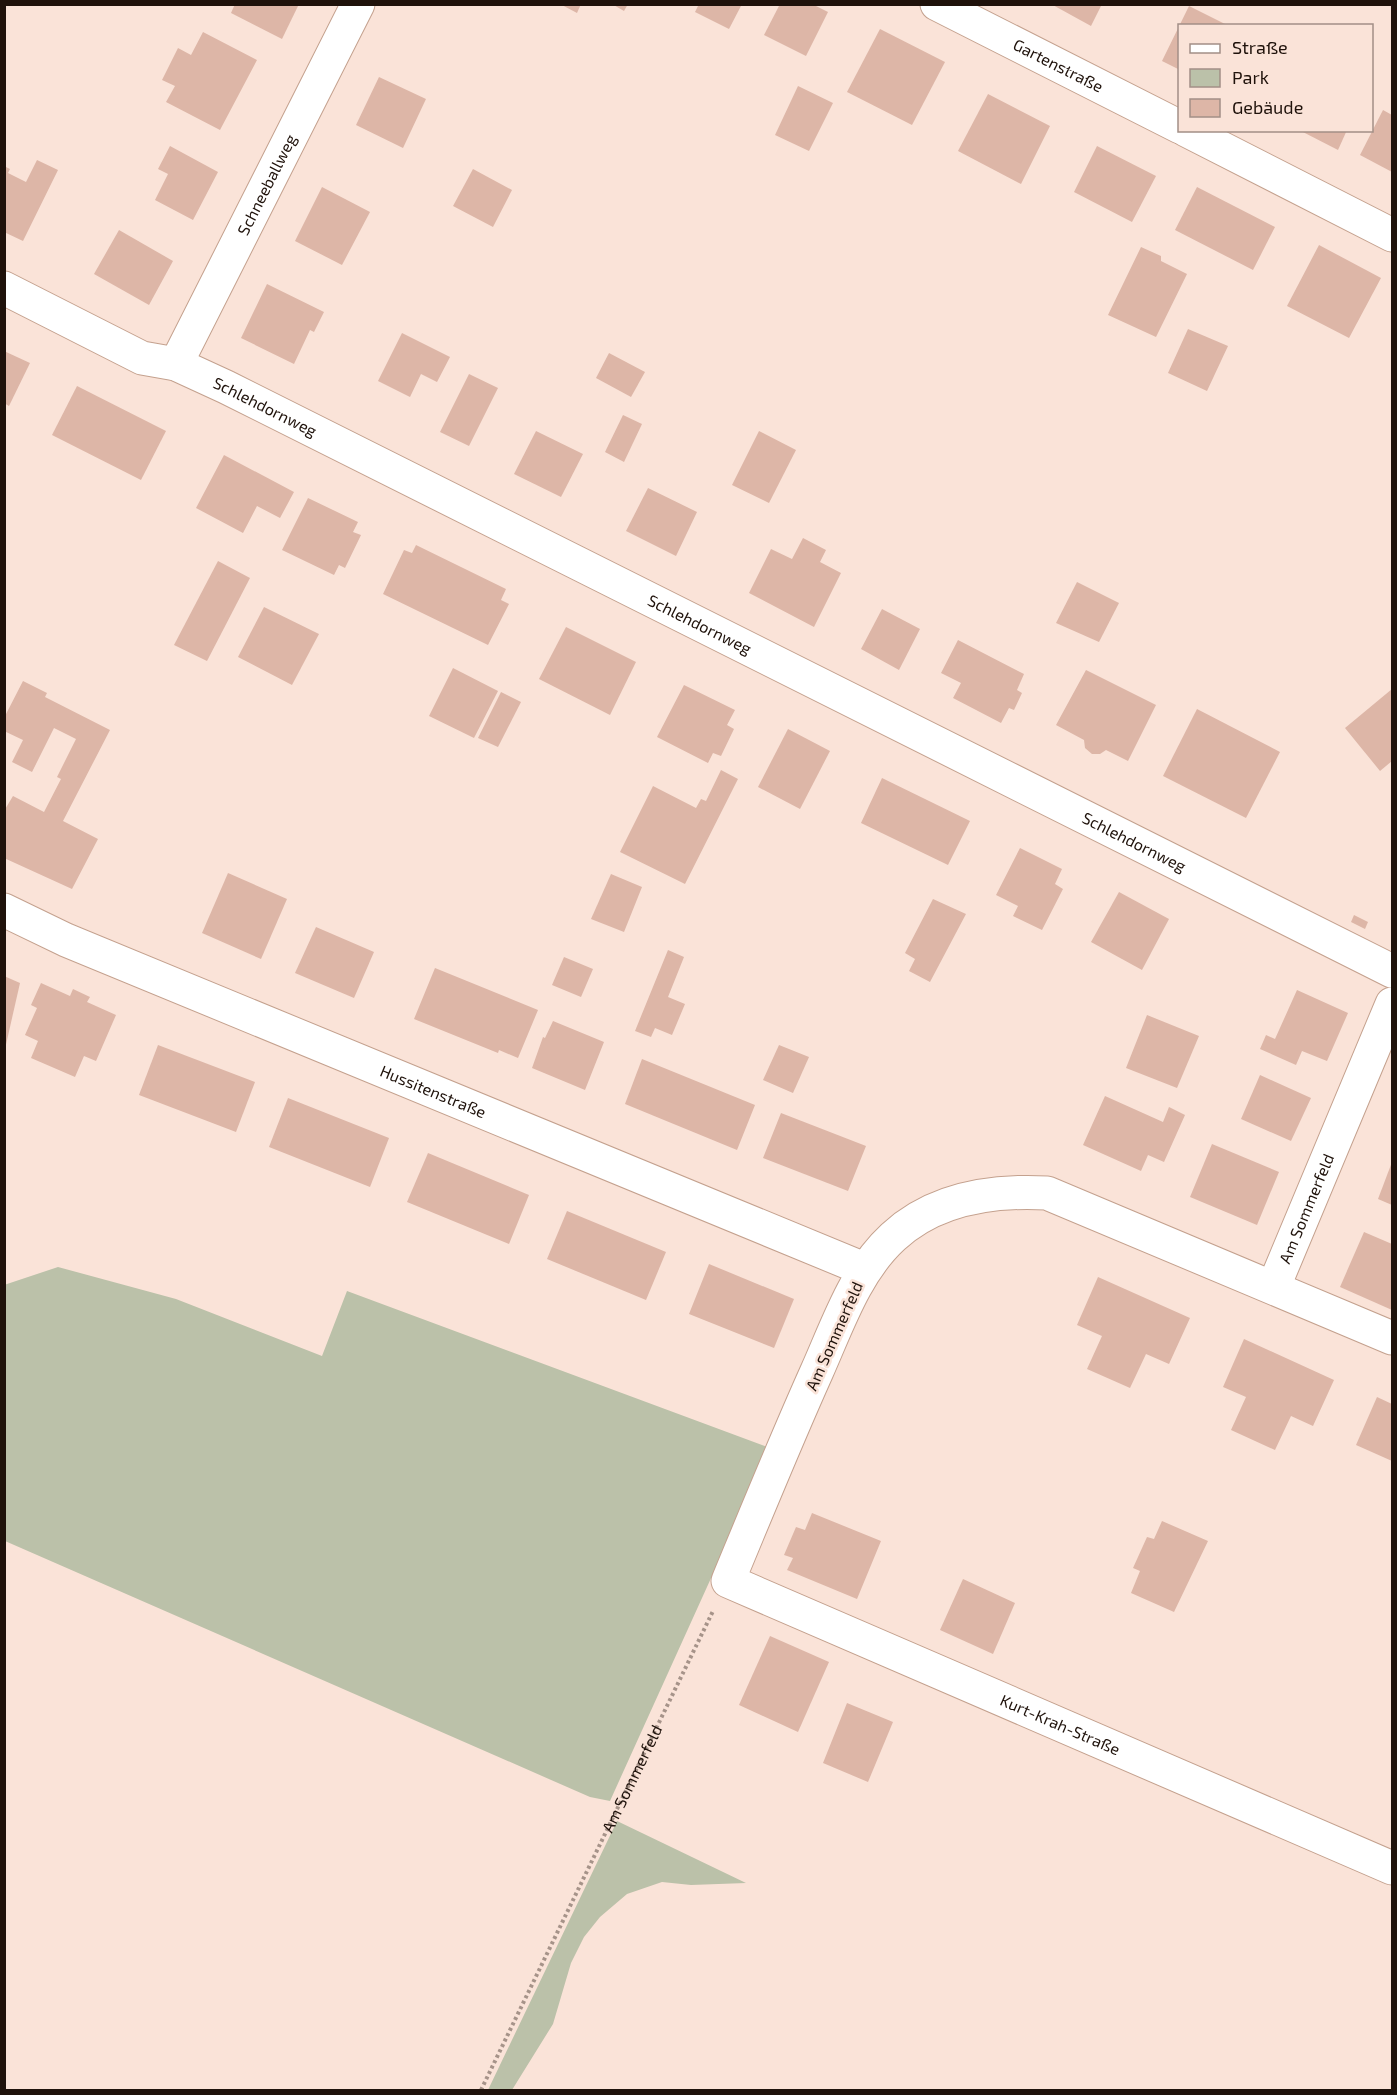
<svg xmlns="http://www.w3.org/2000/svg" width="1397" height="2095" viewBox="0 0 1397 2095" font-family="'Exo 2',sans-serif">
<rect width="100%" height="100%" fill="#fae3d8"/>
<g fill="#bbc1a9">
<path d="M58,1267L176,1299L322,1356L347,1291L770,1448L610,1801L590,1797L5,1541L4,1285Z"/>
<path d="M617,1821L746,1883L691,1885L662,1882L627,1894L600,1917L584,1937L571,1963L553,2024L512,2090H488Z"/>
</g>
<g fill="#ddb6a7">
<path d="M235,4H299L282,39L231,13Z"/>
<path d="M560,4H581L577,13Z"/>
<path d="M612,4H628L624,11Z"/>
<path d="M699,4H742L729,29L695,12Z"/>
<path d="M780,4H812L828,12L806,56L764,35Z"/>
<path d="M1051,4H1102L1091,26Z"/>
<path d="M1189,6L1229,26H1180V70L1162,61Z"/>
<path d="M880,29L945,62L912,125L847,92Z"/>
<path d="M203,32L257,60L220,130L166,102L175,86L162,80L178,48L191,55Z"/>
<path d="M379,77L426,99L403,148L356,125Z"/>
<path d="M798,86L833,103L809,151L775,135Z"/>
<path d="M988,94L1050,126L1021,184L958,151Z"/>
<path d="M1383,110L1392,115V172L1360,155Z"/>
<path d="M1299,130H1347L1338,150Z"/>
<path d="M170,146L218,172L193,220L155,200L168,174L158,169Z"/>
<path d="M1097,146L1156,176L1132,222L1074,192Z"/>
<path d="M37,160L58,170L23,241L4,232V166L10,169L8,173L26,182Z"/>
<path d="M473,169L512,190L493,227L453,206Z"/>
<path d="M322,187L370,212L342,265L295,241Z"/>
<path d="M1197,187L1275,227L1253,270L1175,230Z"/>
<path d="M119,230L173,261L149,305L94,274Z"/>
<path d="M1319,245L1381,278L1349,338L1287,306Z"/>
<path d="M1141,247L1161,256V261L1187,274L1156,337L1108,315Z"/>
<path d="M267,284L324,312L314,332L310,330L294,364L241,338Z"/>
<path d="M1188,329L1228,346L1207,391L1168,373Z"/>
<path d="M402,333L450,357L437,382L421,374L410,397L378,381Z"/>
<path d="M4,351L30,363L9,406L4,403Z"/>
<path d="M609,353L645,372L631,397L596,378Z"/>
<path d="M469,374L498,388L469,446L440,432Z"/>
<path d="M77,386L166,431L141,480L52,435Z"/>
<path d="M623,415L642,424L624,462L605,452Z"/>
<path d="M536,431L583,454L561,497L514,474Z"/>
<path d="M759,431L796,450L769,503L732,485Z"/>
<path d="M224,455L294,492L280,518L257,506L243,533L196,508Z"/>
<path d="M648,488L697,512L676,556L626,531Z"/>
<path d="M308,498L358,522L353,532L361,535L345,568L339,565L334,575L282,550Z"/>
<path d="M803,538L826,550L820,562L841,573L814,627L749,593L771,549L792,559Z"/>
<path d="M416,545L506,589L501,600L509,604L488,645L383,594L404,550L412,553Z"/>
<path d="M218,561L250,578L207,661L174,645Z"/>
<path d="M1077,582L1119,603L1099,642L1056,623Z"/>
<path d="M264,607L319,634L292,685L238,657Z"/>
<path d="M882,609L920,629L899,670L861,649Z"/>
<path d="M566,627L636,662L610,715L539,679Z"/>
<path d="M958,640L1024,674L1017,690L1022,693L1014,710L1009,708L1001,723L953,698L961,683L941,673Z"/>
<path d="M453,668L498,691L474,738L429,716Z"/>
<path d="M1086,670L1156,705L1128,761L1106,750L1100,754H1092L1085,748L1084,740L1056,725Z"/>
<path d="M23,681L47,693L45,697L110,730L63,821L98,839L72,889L4,858V811L13,796L44,812L61,779L57,777L76,739L54,728L32,772L12,762L23,740L4,731V718Z"/>
<path d="M684,685L735,710L727,725L734,729L721,756L713,753L708,763L657,737Z"/>
<path d="M1392,689V761L1380,771L1345,728Z"/>
<path d="M501,692L521,702L498,747L478,738Z"/>
<path d="M1197,709L1280,752L1246,818L1163,776Z"/>
<path d="M788,729L830,751L800,809L758,787Z"/>
<path d="M721,770L738,779L685,884L620,852L653,786L696,808L701,799L706,801Z"/>
<path d="M882,778L970,821L948,865L861,823Z"/>
<path d="M1020,848L1062,869L1055,884L1063,889L1042,930L1013,916L1018,906L996,895Z"/>
<path d="M228,873L287,899L261,959L202,933Z"/>
<path d="M611,874L642,887L624,932L591,919Z"/>
<path d="M1119,892L1169,919L1142,970L1091,942Z"/>
<path d="M933,899L966,914L930,982L909,971L915,959L905,953Z"/>
<path d="M1354,915L1368,922L1365,929L1351,922Z"/>
<path d="M316,927L374,952L354,998L295,973Z"/>
<path d="M668,950L684,957L668,997L685,1004L672,1035L655,1028L651,1037L635,1031Z"/>
<path d="M564,957L593,969L581,997L552,985Z"/>
<path d="M435,968L538,1010L518,1058L499,1050L498,1053L414,1019Z"/>
<path d="M4,976L20,983L5,1049H4Z"/>
<path d="M41,983L70,996L73,989L90,997L87,1002L116,1015L96,1061L84,1056L75,1077L31,1058L38,1041L25,1035L37,1008L31,1005Z"/>
<path d="M1297,990L1348,1013L1327,1061L1302,1051L1296,1065L1260,1049L1266,1035L1275,1039Z"/>
<path d="M1147,1015L1199,1036L1177,1088L1126,1068Z"/>
<path d="M553,1021L604,1042L585,1090L532,1068L543,1037L545,1038Z"/>
<path d="M158,1045L255,1082L236,1132L139,1095Z"/>
<path d="M779,1045L809,1057L793,1093L763,1080Z"/>
<path d="M642,1059L755,1105L737,1150L625,1104Z"/>
<path d="M1260,1075L1311,1098L1291,1141L1241,1119Z"/>
<path d="M1105,1096L1163,1122L1169,1107L1185,1115L1164,1162L1148,1155L1141,1171L1083,1145Z"/>
<path d="M288,1098L389,1138L370,1187L269,1147Z"/>
<path d="M781,1113L866,1146L848,1191L763,1158Z"/>
<path d="M1212,1144L1279,1172L1257,1225L1190,1197Z"/>
<path d="M428,1153L529,1195L509,1244L407,1202Z"/>
<path d="M1392,1162V1205L1378,1199Z"/>
<path d="M567,1211L666,1252L646,1300L547,1259Z"/>
<path d="M1364,1232L1392,1244V1310L1340,1287Z"/>
<path d="M709,1264L794,1299L774,1348L689,1314Z"/>
<path d="M1098,1277L1190,1318L1169,1364L1146,1354L1130,1388L1087,1369L1102,1336L1077,1325Z"/>
<path d="M1244,1339L1334,1380L1313,1426L1291,1416L1275,1450L1231,1430L1246,1397L1223,1387Z"/>
<path d="M1377,1397L1392,1404V1461L1356,1445Z"/>
<path d="M812,1513L881,1541L857,1599L787,1570L793,1558L784,1555L796,1527L805,1530Z"/>
<path d="M1162,1521L1208,1541L1174,1612L1131,1593L1140,1571L1133,1568L1147,1537L1154,1539Z"/>
<path d="M963,1579L1015,1603L993,1654L940,1630Z"/>
<path d="M770,1636L829,1662L798,1732L739,1705Z"/>
<path d="M847,1703L893,1722L868,1782L823,1763Z"/>
</g>
<g fill="none" stroke-linecap="round" stroke-linejoin="round">
<g stroke="#c4a18e" stroke-width="35">
<g id="minor">
<path id="s2" d="M937,4L1180,127"/>
<path d="M1186,130L1392,235"/>
<path id="s3" d="M4,288L142,358L176,364L226,387L1392,971"/>
<path id="s4" d="M176,364L358,4"/>
<path id="s5" d="M4,910L66,940L864,1269"/>
<path id="s6" d="M1274,1286L1392,1004"/>
<path id="s7" d="M1392,1338L1047,1193C993,1190 935,1198 893,1237C855,1272 838,1324 817,1371C786,1440 757,1511 728,1581L1392,1868"/>
</g>
</g>
<path stroke="#a69389" stroke-width="4" stroke-dasharray="3 3" stroke-linecap="butt" id="s1" d="M481,2090L713,1611"/>
<use href="#minor" stroke="#fff" stroke-width="33"/>
</g>
<g text-anchor="middle" stroke-width="5" stroke-linejoin="round" paint-order="stroke">
<g font-size="16" fill="#1f120b" stroke="#fae3d8">
<text dy="6" stroke="none"><textPath href="#s2" startOffset="136">Gartenstraße</textPath></text>
<text dy="6" stroke="none"><textPath href="#s4" startOffset="201">Schneeballweg</textPath></text>
<text dy="6" stroke="none"><textPath href="#s3" startOffset="288">Schlehdornweg</textPath></text>
<text dy="6" stroke="none"><textPath href="#s3" startOffset="774">Schlehdornweg</textPath></text>
<text dy="6" stroke="none"><textPath href="#s3" startOffset="1260">Schlehdornweg</textPath></text>
<text dy="6" stroke="none"><textPath href="#s5" startOffset="466">Hussitenstraße</textPath></text>
<text dy="6" stroke="none"><textPath href="#s6" startOffset="84">Am Sommerfeld</textPath></text>
<text transform="translate(834 1336) rotate(-66)" y="6">Am Sommerfeld</text>
<text dy="6" stroke="none"><textPath href="#s7" startOffset="1284">Kurt-Krah-Straße</textPath></text>
<text dy="6" stroke="none"><textPath href="#s1" startOffset="346">Am Sommerfeld</textPath></text>
</g>
</g>
<rect width="1397" height="2095" fill="none" stroke="#1f120b" stroke-width="12"/>
<rect x="1178" y="24" width="195" height="108" fill="#fae3d8" stroke="#a28f86" stroke-width="1.5"/>
<rect x="1190" y="44" width="30" height="9" fill="#ffffff" stroke="#a28f86" stroke-width="1.5"/>
<text x="1232" y="54" font-size="18" fill="#1f120b">Straße</text>
<rect x="1190" y="69" width="30" height="18" fill="#bbc1a9" stroke="#a28f86" stroke-width="1.5"/>
<text x="1232" y="84" font-size="18" fill="#1f120b">Park</text>
<rect x="1190" y="99" width="30" height="18" fill="#ddb6a7" stroke="#a28f86" stroke-width="1.5"/>
<text x="1232" y="114" font-size="18" fill="#1f120b">Gebäude</text>
</svg>
